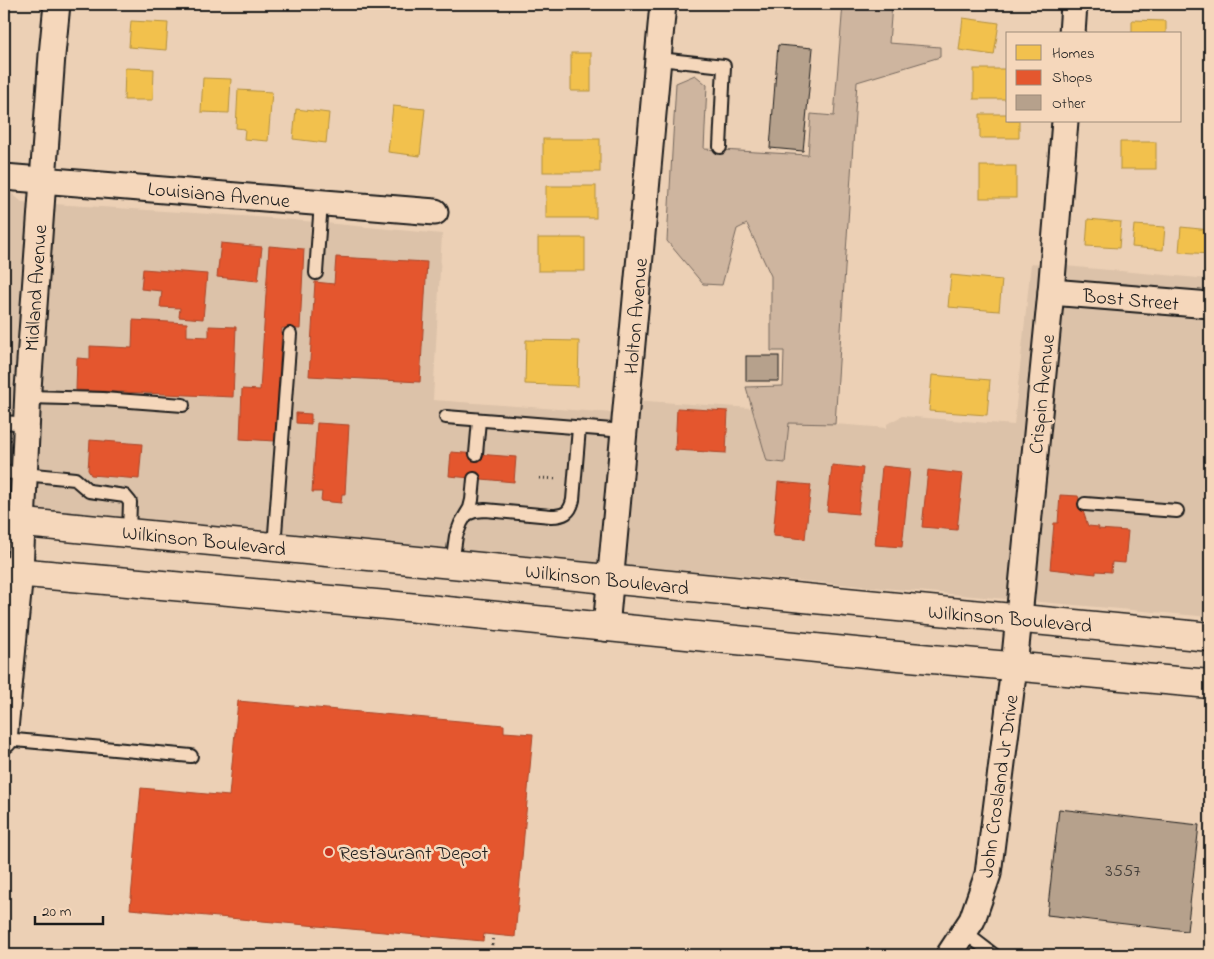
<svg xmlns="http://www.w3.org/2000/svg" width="1214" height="959" viewBox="0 0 1214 959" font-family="'Indie Flower',sans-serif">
<rect width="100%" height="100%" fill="#ecd0b5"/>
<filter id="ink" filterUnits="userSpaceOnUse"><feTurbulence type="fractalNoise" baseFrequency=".02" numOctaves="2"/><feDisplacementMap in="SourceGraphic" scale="10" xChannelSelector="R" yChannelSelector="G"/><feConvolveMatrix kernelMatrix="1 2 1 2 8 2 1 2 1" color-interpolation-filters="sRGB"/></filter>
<g filter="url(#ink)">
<path fill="#dcc2a9" d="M4,192H10L22,202L272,218L442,234L433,400L614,413L646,401L752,408L767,461L785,463L789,423L835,424L887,428V424L902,416L1014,425L1031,263L1210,279V617L4,510Z"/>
<path fill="#ceb59f" stroke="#75685e" d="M843,4H892L889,43L940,47V57L857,82L835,424L789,423L785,463L767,461L746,387L783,386L784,351H771V276L747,224L737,229L722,285L703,284L667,241L676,83L695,75L707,85L704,149L808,155L811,114L834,116Z"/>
<g fill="#f2c14e" stroke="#b2903f">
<path d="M963,18L999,23L994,55L959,50Z"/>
<path d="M1132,20L1166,21V34H1132Z"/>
<path d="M131,21L168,23L166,50L129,47Z"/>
<rect x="571" y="53" width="20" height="38"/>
<path d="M125,68L154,69L153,100H124Z"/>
<rect x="974" y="69" width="34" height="30"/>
<path d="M203,78L231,79L229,113L201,112Z"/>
<path d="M238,90L272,92L268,141L244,139L245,129L236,128Z"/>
<path d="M393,106L425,109L420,156L388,152Z"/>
<path d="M296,109L329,113L326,143L293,139Z"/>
<path d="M980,114H1008V121H1019V138H980Z"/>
<rect x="543" y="139" width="57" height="33"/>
<rect x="1120" y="142" width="36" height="27"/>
<rect x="980" y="166" width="36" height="32"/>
<rect x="546" y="186" width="50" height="32"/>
<path d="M1088,219L1121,222L1119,248L1086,246Z"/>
<path d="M1134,225L1165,227L1163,250L1132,247Z"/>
<path d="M1181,227L1210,230V254L1179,252Z"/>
<rect x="538" y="238" width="47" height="33"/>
<path d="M951,275L1002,280L999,311L948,307Z"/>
<path d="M526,340L579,341L578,386L525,384Z"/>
<path d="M932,375L990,380L987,415L929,411Z"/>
</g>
<g fill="#e4572e" stroke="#a84529">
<path d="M221,243L262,247L258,281L217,277Z"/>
<path d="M269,246L304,249L300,329L282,328L275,441L240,439L242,389L260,390Z"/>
<path d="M336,257L427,262L420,382L309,376L315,282L334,284Z"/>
<path d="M143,269L207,274L203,319L179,317L180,308L160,307L162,291L141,289Z"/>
<path d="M133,320L187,323V336L209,337V326L236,327L233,397L76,390L77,358L90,359V346L132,348Z"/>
<path d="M677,408L728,411L726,453L675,450Z"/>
<path d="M296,413L311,414V424L296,423Z"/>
<path d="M317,423L349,425L345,494H342L341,503L321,501L322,492H312Z"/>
<path d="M90,440L142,444L139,479L91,475L88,470Z"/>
<path d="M451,452L516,457L514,482L449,476Z"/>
<path d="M832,465L863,468L858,514L827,511Z"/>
<path d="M882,466L910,469L902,547L875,545Z"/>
<path d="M928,470L963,474L957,530L922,527Z"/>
<path d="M778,482L811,485L805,539L773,536Z"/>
<path d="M1060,495L1078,496L1088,526L1099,527L1098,529L1128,531L1125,563L1112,562L1111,572L1096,571V574L1050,569L1054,523H1058Z"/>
<path d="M238,701L504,725V732L533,734L515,937L484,934L483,941L130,909L141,788L229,796Z"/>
</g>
<g fill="#b6a18c" stroke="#1c1c1c">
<path d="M778,45L813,48L803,151L770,148Z"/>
<rect x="746" y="356" width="33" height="25"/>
<path d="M1059,809L1199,825L1187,931L1047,915Z"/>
</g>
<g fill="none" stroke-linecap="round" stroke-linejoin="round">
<g stroke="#1c1c1c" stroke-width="16">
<g id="service">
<path d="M659,59L724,66L720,147"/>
<path d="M316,273L321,202"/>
<path d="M28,397L103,399L183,405"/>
<path d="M446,417L625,431"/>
<path d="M4,422L27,424"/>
<path d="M476,454L479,420"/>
<path d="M4,472L75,479L89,491L125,496L130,502L129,533"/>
<path d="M1085,504L1177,511"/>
<path d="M467,514L475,511L485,510L551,516C564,516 570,513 573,500L579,428"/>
<path d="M274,547L290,334"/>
<path d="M452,564L456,536L461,523L470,508L472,500L474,479"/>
<path d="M4,739L191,756"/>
<path d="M964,932L994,955"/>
</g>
</g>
<g stroke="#1c1c1c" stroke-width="29">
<g id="minor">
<path d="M1072,34L1074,4"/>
<path d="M4,177L435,212"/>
<path d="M1051,292L1210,305"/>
<path d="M606,628L663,4"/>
<path d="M4,740L20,572L28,389L52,55L57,4"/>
<path d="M949,955L972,920L988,874L1014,667L1051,292L1065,121"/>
</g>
</g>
<g stroke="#1c1c1c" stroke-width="31">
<g id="primary">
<path d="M4,521L1210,637"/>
<path d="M4,571L387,605L876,654L1210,684"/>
</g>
</g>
<g stroke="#1c1c1c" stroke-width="3" stroke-dasharray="1 4" stroke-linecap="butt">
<path d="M539,478L558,479"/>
<path d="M491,955L493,935"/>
</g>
<use href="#service" stroke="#f5d7bb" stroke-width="12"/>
<use href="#minor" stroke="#f5d7bb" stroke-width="25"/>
<use href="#primary" stroke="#f5d7bb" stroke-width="28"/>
</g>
</g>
<circle fill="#c8321e" stroke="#f5d7bb" stroke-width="2" cx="329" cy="852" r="5"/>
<g text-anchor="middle" stroke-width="5" stroke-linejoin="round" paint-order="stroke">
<g font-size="18" fill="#423d38">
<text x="1123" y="876">3557</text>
</g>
<g font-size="20" fill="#1c1c1c" stroke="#f5d7bb">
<text transform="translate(219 194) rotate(5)" y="7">Louisiana Avenue</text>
<text transform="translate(35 288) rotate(-86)" y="7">Midland Avenue</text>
<text transform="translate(1131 299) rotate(5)" y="7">Bost Street</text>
<text transform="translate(635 316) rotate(-85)" y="7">Holton Avenue</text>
<text transform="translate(1041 394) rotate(-84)" y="7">Crispin Avenue</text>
<text transform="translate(204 540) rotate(6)" y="7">Wilkinson Boulevard</text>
<text transform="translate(607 579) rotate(6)" y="7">Wilkinson Boulevard</text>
<text transform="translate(1010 618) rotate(5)" y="7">Wilkinson Boulevard</text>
<text transform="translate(998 786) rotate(-82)" y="7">John Crosland Jr Drive</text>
</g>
<g font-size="20" fill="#1c1c1c" stroke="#f5d7bb" text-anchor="start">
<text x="339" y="859">Restaurant Depot</text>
</g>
</g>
<rect width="1214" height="959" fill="none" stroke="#f5d7bb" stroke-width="20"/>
<rect x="10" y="10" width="1194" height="939" fill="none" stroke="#1c1c1c" stroke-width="2" filter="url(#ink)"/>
<rect x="1006" y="32" width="175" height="90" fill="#f5d7bb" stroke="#9e8c7b"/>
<rect x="1016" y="45" width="25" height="15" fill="#f2c14e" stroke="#9e8c7b"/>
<text x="1052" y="58" font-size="15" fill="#1c1c1c">Homes</text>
<rect x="1016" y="70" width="25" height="15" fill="#e4572e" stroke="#9e8c7b"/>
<text x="1052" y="82" font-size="15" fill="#1c1c1c">Shops</text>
<rect x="1016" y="95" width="25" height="15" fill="#b6a18c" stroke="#9e8c7b"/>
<text x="1052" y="108" font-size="15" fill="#1c1c1c">Other</text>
<path d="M35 916v8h68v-8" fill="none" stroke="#1c1c1c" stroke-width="2.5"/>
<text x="42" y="916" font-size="15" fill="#1c1c1c" stroke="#f5d7bb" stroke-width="4" paint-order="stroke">20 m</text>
</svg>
